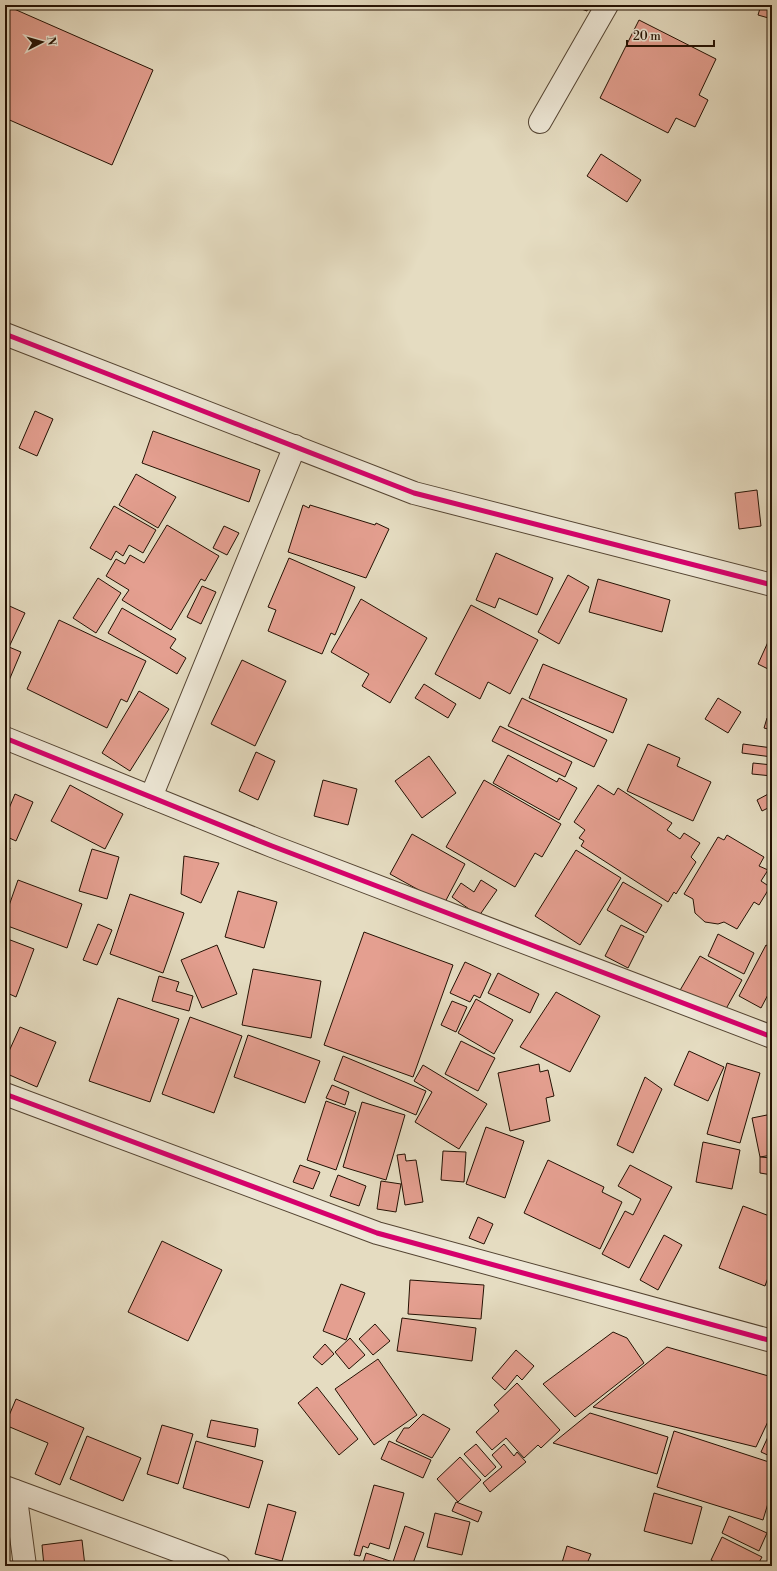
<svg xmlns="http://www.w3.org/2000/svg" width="777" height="1571" viewBox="0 0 777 1571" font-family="'Libre Bodoni',serif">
<rect width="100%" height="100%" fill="#e5dcc1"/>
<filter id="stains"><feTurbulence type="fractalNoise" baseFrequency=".005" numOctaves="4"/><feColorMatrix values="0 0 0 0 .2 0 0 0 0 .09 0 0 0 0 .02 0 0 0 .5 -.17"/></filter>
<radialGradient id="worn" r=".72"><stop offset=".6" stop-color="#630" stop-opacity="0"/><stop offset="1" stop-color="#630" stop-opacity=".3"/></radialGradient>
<g fill="#e49f90" stroke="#241103">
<path d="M5,5L153,70L112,165L5,118Z"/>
<path d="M570,5H589L587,11Z"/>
<path d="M761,5H772V19L758,15Z"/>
<path d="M639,20L716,59L699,95L708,100L695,127L676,118L668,133L600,98Z"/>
<path d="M601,154L641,180L627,202L587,176Z"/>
<path d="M35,411L53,419L37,456L19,448Z"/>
<path d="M153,431L260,470L249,502L142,463Z"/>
<path d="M136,474L176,497L158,528L119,505Z"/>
<path d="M757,490L761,526L739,529L735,493Z"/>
<path d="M303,505L309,508L310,505L375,525L376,523L389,529L366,578L288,552Z"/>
<path d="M114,506L156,530L143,553L129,545L123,556L116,551L111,560L90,548Z"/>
<path d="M167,525L219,556L205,581L201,579L171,630L122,600L129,590L106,576L116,559L125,564L130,555L144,563Z"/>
<path d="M224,526L239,533L227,555L213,548Z"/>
<path d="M496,553L553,578L537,615L499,598L495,608L476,600Z"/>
<path d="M289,558L355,587L335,635L331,633L322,654L268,631L276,610L268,607Z"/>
<path d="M568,575L589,587L559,644L538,632Z"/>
<path d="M98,578L121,593L96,633L73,618Z"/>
<path d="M598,579L670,600L662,632L589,612Z"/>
<path d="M202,586L216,592L201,624L187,617Z"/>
<path d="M361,599L427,638L390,703L362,686L369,674L331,652Z"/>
<path d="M5,604L25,613L9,647L21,652L5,690Z"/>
<path d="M471,605L538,640L510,694L488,682L480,699L435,674Z"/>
<path d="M122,608L176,639L170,648L186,658L177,674L108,633Z"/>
<path d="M59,620L146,661L127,702L121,699L107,728L27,689Z"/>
<path d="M768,642L772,644V671L758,664Z"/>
<path d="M242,660L286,681L255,746L211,724Z"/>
<path d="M543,664L627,699L613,733L529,698Z"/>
<path d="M424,684L456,704L448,718L415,698Z"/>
<path d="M139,691L169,709L130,771L102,753Z"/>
<path d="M522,698L607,740L594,767L508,726Z"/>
<path d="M718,698L741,712L728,733L705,719Z"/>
<path d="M767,718L772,719V730L764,728Z"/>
<path d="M500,726L572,762L565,777L492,741Z"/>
<path d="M648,744L680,758L677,766L711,782L693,821L627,791Z"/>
<path d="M743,744L772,748V757L742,753Z"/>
<path d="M256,752L275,761L258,800L239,791Z"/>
<path d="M508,755L557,782L559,778L577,788L559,820L493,783Z"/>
<path d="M429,756L456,793L422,818L395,781Z"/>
<path d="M753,763L772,765V776L752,774Z"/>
<path d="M323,780L357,789L348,825L314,816Z"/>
<path d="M484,780L561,824L542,857L535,853L515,887L446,847Z"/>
<path d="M70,785L123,814L105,849L51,821Z"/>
<path d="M598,785L614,795L618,788L672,823L667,830L680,839L684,833L700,843L691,857L696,862L676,894L674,892L668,902L581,846L584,841L579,838L585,830L574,822Z"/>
<path d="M772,792V806L762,811L757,800Z"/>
<path d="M15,794L33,802L16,841L5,836V818Z"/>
<path d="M412,834L465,864L444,904L390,874Z"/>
<path d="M727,835L764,857L759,866L768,870L761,881L770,887L759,905L754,902L737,929L724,922L718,924L705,922L695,913L693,899L684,894L718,837L724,840Z"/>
<path d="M5,846L10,848L5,862Z"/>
<path d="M92,849L119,857L107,899L79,891Z"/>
<path d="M576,850L621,878L580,945L535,916Z"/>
<path d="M184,856L219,863L201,903L181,894Z"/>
<path d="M18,880L82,904L67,948L5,925V917Z"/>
<path d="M481,880L497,890L479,916L452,897L461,883L474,892Z"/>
<path d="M623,882L662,905L646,933L607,910Z"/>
<path d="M238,891L277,902L264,948L225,937Z"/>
<path d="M130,894L184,913L163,973L110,954Z"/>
<path d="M98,924L112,930L97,965L83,960Z"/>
<path d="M621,925L644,936L628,968L605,956Z"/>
<path d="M364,932L453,965L413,1077L324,1045Z"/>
<path d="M718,934L754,953L744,974L708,956Z"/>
<path d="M5,938L34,949L16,997L5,992Z"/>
<path d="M217,945L237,994L202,1008L181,960Z"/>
<path d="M766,945L772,948V987L761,1008L739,996Z"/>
<path d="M700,956L742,980L722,1016L679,992Z"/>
<path d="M465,962L491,974L480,998L474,995L470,1002L450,993Z"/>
<path d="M253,969L321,981L311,1038L242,1025Z"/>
<path d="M498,973L539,994L530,1013L488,993Z"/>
<path d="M159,976L179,982L176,991L193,996L189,1011L152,1001Z"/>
<path d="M556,992L600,1016L570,1072L520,1047Z"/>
<path d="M118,998L179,1019L150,1102L89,1081Z"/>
<path d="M476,999L513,1020L494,1054L458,1033Z"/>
<path d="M452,1001L467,1007L456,1032L441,1025Z"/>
<path d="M190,1017L242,1036L214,1113L162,1094Z"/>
<path d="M20,1027L56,1042L37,1087L5,1073V1060Z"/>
<path d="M248,1035L320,1061L305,1103L234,1077Z"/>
<path d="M461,1041L495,1058L478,1091L445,1074Z"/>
<path d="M689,1051L724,1067L708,1101L674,1085Z"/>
<path d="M343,1056L426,1091L416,1115L334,1080Z"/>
<path d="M727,1063L760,1073L740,1143L707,1134Z"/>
<path d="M539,1064L540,1072L548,1070L554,1096L546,1098L550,1121L510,1131L498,1073Z"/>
<path d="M423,1065L487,1104L459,1149L415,1122L432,1092L414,1081Z"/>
<path d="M645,1077L662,1089L633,1153L617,1145Z"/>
<path d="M332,1085L349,1092L345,1105L326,1098Z"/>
<path d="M326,1101L356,1112L336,1170L307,1160Z"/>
<path d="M362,1102L405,1115L386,1180L343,1167Z"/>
<path d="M772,1114V1155L760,1157L752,1118Z"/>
<path d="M486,1127L524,1141L505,1198L466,1184Z"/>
<path d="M703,1142L740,1150L732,1189L696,1182Z"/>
<path d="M443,1151L466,1152L464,1182L441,1180Z"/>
<path d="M405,1154L406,1161L416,1160L423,1202L405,1205L397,1155Z"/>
<path d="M760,1157L772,1158V1175L760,1173Z"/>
<path d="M548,1160L604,1187L602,1192L622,1202L600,1249L524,1213Z"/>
<path d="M300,1165L320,1172L313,1189L293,1182Z"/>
<path d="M630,1165L672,1187L629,1268L602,1254L625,1211L633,1215L641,1199L618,1186Z"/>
<path d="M338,1175L366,1186L359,1206L330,1196Z"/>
<path d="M381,1181L401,1184L396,1212L377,1209Z"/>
<path d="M743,1206L772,1217V1267L765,1286L719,1268Z"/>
<path d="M478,1217L493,1224L484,1244L469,1238Z"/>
<path d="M664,1235L682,1245L658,1290L640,1280Z"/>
<path d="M162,1241L222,1270L188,1341L128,1312Z"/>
<path d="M410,1280L484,1285L481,1319L408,1314Z"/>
<path d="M341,1284L365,1293L346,1340L323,1331Z"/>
<path d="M402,1318L476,1328L472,1361L397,1351Z"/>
<path d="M375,1324L390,1341L373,1355L359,1339Z"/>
<path d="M613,1332L627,1338L644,1363L575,1417L543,1384Z"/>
<path d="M350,1338L365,1355L349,1369L335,1352Z"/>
<path d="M325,1344L334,1354L322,1365L313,1357Z"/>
<path d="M667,1347L772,1377V1413L756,1447L593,1407Z"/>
<path d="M516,1350L534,1366L522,1380L517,1375L505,1390L492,1378Z"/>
<path d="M378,1359L417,1415L374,1445L335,1389Z"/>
<path d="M517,1383L560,1430L541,1448L538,1445L524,1458L506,1438L492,1450L476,1432L499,1411L494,1405Z"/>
<path d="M317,1387L358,1439L339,1455L298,1403Z"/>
<path d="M16,1399L84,1428L60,1485L35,1474L48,1443L5,1425Z"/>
<path d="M590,1413L668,1437L657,1474L553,1443Z"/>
<path d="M423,1414L450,1429L432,1458L396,1441L404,1428H409Z"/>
<path d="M211,1420L258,1429L255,1447L207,1437Z"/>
<path d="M162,1425L193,1434L178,1484L147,1474Z"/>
<path d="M772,1428V1457L761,1452Z"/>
<path d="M674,1431L772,1463V1490L763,1520L657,1487Z"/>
<path d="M87,1436L141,1458L123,1501L70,1479Z"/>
<path d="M196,1441L263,1461L249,1508L183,1488Z"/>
<path d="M389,1441L431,1460L423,1478L381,1459Z"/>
<path d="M476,1444L496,1467L485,1477L464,1454Z"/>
<path d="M504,1444L514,1456L517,1452L526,1462L490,1492L483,1483L502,1467L492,1455Z"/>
<path d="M460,1457L481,1480L458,1502L437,1479Z"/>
<path d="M374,1485L404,1493L389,1549L370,1543L368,1548L363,1546L360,1556L354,1555Z"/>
<path d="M654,1493L702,1507L692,1544L644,1531Z"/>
<path d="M456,1502L482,1512L478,1522L452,1511Z"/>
<path d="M268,1504L296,1512L282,1561L255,1554Z"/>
<path d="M435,1513L470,1522L462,1555L427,1547Z"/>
<path d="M729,1516L767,1533L759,1551L722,1533Z"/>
<path d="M405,1526L424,1533L412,1566H347L349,1561L362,1566L366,1553L393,1562Z"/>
<path d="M722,1537L762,1557L757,1566H722L711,1560Z"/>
<path d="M82,1540L85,1566H44L42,1545Z"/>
<path d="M567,1546L591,1554L586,1566H561Z"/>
</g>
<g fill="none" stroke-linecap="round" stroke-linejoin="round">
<g stroke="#544432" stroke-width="24">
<g id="minor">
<path d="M540,122L607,5"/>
<path d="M5,334L414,493L772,585"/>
<path d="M5,738L272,846L772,1037"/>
<path d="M151,797L295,446"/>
<path d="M5,1094L377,1233L772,1341"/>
<path d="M5,1487L219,1566"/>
<path d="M15,1491L25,1566"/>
</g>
</g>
<use href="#minor" stroke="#eee8d7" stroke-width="22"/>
<g stroke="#eee8d7" stroke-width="8">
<g id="cycleway">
<path d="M5,334L414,493L772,585"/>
<path d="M5,738L272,846L772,1037"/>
<path d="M5,1094L377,1233L772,1341"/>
</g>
</g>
<use href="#cycleway" stroke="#d6006c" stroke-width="5"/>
</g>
<rect width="777" height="1571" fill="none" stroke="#e5dcc1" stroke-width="20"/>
<rect x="6" y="6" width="765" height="1559" fill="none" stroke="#241103" stroke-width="2"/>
<rect x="10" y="10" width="757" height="1551" fill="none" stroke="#241103"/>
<g transform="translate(42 42) rotate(84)" stroke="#eee8d7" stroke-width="3" paint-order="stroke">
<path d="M0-3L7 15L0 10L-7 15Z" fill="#241103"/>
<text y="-6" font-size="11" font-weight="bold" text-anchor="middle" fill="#241103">N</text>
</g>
<path d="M627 40v6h87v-6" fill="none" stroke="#241103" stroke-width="2"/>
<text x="633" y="40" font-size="12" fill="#241103" stroke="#eee8d7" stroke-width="3" paint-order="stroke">20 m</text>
<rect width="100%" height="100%" filter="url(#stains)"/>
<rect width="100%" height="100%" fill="url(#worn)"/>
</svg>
